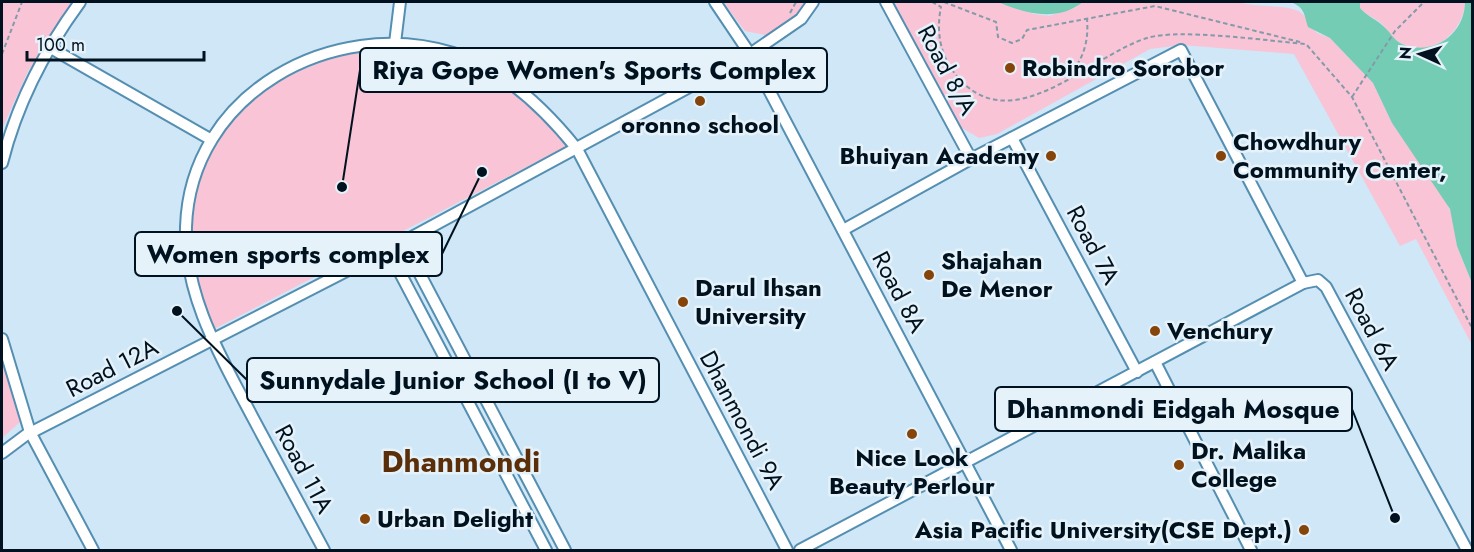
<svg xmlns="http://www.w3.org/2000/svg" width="1474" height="552" viewBox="0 0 1474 552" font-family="Jost,sans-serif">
<rect width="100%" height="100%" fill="#cfe7f6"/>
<g fill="#f8c4d6">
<path d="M2,2H85L29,69L2,129Z"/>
<path d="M723,2H805L791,22L770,36L745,31Z"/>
<path d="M890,2H998L1034,14L1049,16L1074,8L1083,2H1239C1260,10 1305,0 1307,23L1317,33L1330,38L1373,83L1392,123L1444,197L1453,217L1457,246L1472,283V345L1416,239L1400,246L1294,54L1182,45L1150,49L997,134L979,138L962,128Z"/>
<path d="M1360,2H1465V5C1461,36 1427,61 1397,41C1391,38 1389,32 1385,27C1378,19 1367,16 1360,8Z"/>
<path d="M405,49C487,62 515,86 571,144L214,329C204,305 194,280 192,254C185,166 229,97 312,66C324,61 337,53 350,50C367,47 387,50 405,49Z"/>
<path d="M2,357L20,422L2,438Z"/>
</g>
<g fill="#74ccb5">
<path d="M998,2H1083C1057,22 1026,14 998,2Z"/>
<path d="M1291,2H1360V8C1367,16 1374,18 1382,25C1390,31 1393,40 1402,44C1433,57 1465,34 1465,2H1472V283L1457,246L1450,209L1392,123L1373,83L1330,38L1308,27C1304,14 1305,8 1291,2Z"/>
</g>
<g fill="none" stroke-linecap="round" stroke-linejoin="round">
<g stroke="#548fb2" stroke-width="14">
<g id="street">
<path d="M715,2L750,54L1011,550"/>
<path d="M886,2L971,159"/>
<path d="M395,43L400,2"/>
<path d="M49,47L210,139"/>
<path d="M1012,138L1137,372"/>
<path d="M2,163C17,103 44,51 80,2"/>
<path d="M843,230L971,159L1181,50L1303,283L1318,280L1326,287L1467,550"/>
<path d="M403,242L565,550"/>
<path d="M388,250L546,550"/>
<path d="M2,339L30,432L93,550"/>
<path d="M1155,362L1251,550"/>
<path d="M30,433L403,242L750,54L801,19L813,2"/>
<path d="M2,453L30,432"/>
<path d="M324,550C300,506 277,462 253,418C222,359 184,297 186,227C190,94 332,16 453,53C504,69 545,109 577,149L787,550"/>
<path d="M800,550L1303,283"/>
</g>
</g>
<g stroke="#849aa8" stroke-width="2" stroke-dasharray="4.5 3" stroke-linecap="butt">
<path d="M932,2L941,7C936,31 940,56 956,75C1011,143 1089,56 1147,38C1179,28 1269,41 1306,44L1352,97L1472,328"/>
<path d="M944,2L996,22L998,37L1012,43L1022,39L1027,30L1155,6L1300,42"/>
<path d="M790,13L796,2"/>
<path d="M2,54L22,2"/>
<path d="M1068,77C1083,60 1089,42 1087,19"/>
<path d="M1352,97L1395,31L1424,2"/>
</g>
<use href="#street" stroke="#fff" stroke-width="10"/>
</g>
<g fill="#84440a" stroke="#e6f2fa" stroke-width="2">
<circle cx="1010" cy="68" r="6"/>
<circle cx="700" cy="101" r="6"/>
<circle cx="1051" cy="156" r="6"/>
<circle cx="1221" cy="156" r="6"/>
<circle cx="929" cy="275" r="6"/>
<circle cx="683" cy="302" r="6"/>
<circle cx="1155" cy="331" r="6"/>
<circle cx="912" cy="434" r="6"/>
<circle cx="1179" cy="465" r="6"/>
<circle cx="365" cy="519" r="6"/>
<circle cx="1304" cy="530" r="6"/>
</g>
<g text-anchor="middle" stroke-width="5" stroke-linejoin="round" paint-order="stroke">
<g font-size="24" font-weight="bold" fill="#00121f" stroke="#e6f2fa" text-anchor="start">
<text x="1022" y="76">Robindro Sorobor</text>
<text x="700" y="133" text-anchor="middle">oronno school</text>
<text x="1233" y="150">Chowdhury<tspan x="1233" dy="28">Community Center,</tspan></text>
<text x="1039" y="164" text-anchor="end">Bhuiyan Academy</text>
<text x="941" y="269">Shajahan<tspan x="941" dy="28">De Menor</tspan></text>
<text x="695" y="296">Darul Ihsan<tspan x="695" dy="28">University</tspan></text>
<text x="1167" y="339">Venchury</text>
<text x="1191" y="459">Dr. Malika<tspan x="1191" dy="28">College</tspan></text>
<text x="912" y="466" text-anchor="middle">Nice Look<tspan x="912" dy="28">Beauty Perlour</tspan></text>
<text x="377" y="527">Urban Delight</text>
<text x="1292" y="538" text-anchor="end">Asia Pacific University(CSE Dept.)</text>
</g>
<g font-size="24" fill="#00121f" stroke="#e6f2fa">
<text transform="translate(947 70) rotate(62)" y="8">Road 8/A</text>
<text transform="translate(1093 245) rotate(62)" y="8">Road 7A</text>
<text transform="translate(899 292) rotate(62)" y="8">Road 8A</text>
<text transform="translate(1372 329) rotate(62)" y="8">Road 6A</text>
<text transform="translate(112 368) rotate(-27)" y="8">Road 12A</text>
<text transform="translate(742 420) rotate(62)" y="8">Dhanmondi 9A</text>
<text transform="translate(304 469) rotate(62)" y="8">Road 11A</text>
</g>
<g font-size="30" font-weight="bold" fill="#5a2e08" stroke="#e6f2fa">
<text x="461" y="472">Dhanmondi</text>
</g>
</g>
<path fill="none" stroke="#00121f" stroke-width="2" d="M342 187L360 70M482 172L442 254M177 311L247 380M1395 518L1352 409"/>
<g fill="#00121f" stroke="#e6f2fa" stroke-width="2">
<circle cx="342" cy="187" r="6"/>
<circle cx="482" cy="172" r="6"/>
<circle cx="177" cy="311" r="6"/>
<circle cx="1395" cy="518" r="6"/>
</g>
<g fill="#e6f2fa" stroke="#00121f" stroke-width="2">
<rect x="360" y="48" width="467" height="44" rx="6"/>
<rect x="135" y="232" width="307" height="44" rx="6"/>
<rect x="247" y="358" width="412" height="44" rx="6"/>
<rect x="995" y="387" width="357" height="44" rx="6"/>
</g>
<g font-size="26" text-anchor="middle" font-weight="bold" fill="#00121f">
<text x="594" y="79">Riya Gope Women's Sports Complex</text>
<text x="288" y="263">Women sports complex</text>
<text x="453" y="389">Sunnydale Junior School (I to V)</text>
<text x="1173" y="418">Dhanmondi Eidgah Mosque</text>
</g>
<rect width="1474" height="552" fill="none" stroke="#00121f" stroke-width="6"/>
<g transform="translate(1420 54) rotate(274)" stroke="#e6f2fa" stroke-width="4.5" paint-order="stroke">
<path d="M0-4.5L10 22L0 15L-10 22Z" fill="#00121f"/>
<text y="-9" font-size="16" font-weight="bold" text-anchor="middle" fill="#00121f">N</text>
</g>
<path d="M27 51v9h177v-9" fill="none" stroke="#00121f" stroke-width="3"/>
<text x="36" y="51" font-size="18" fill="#00121f" stroke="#e6f2fa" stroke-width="4.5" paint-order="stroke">100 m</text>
</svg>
